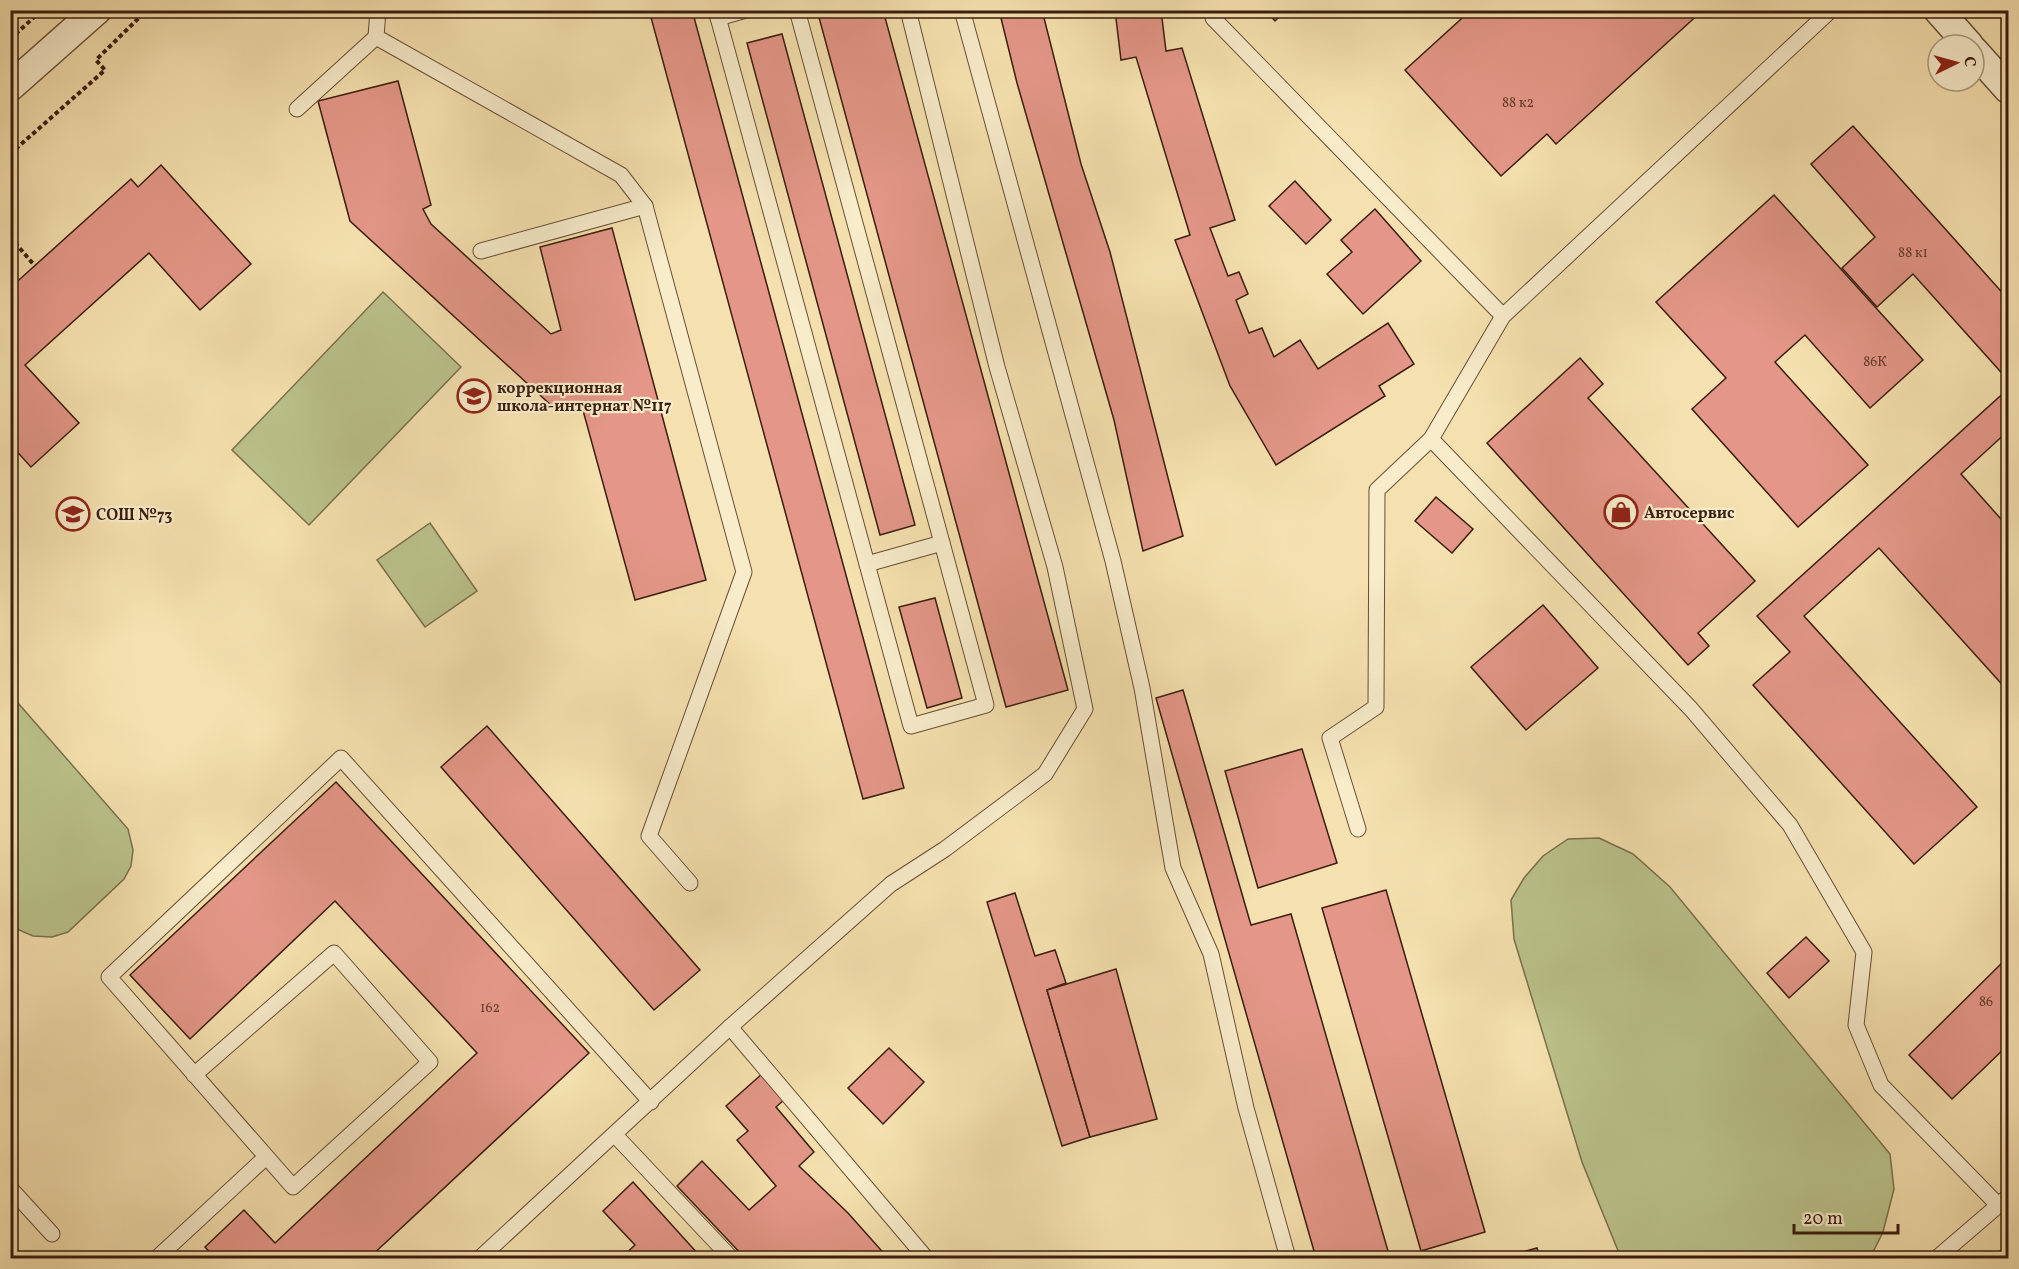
<svg xmlns="http://www.w3.org/2000/svg" width="2019" height="1269" viewBox="0 0 2019 1269" font-family="Vollkorn,serif">
<rect width="100%" height="100%" fill="#f5e1af"/>
<filter id="stains"><feTurbulence type="fractalNoise" baseFrequency=".00333" numOctaves="4"/><feColorMatrix values="0 0 0 0 .2 0 0 0 0 .09 0 0 0 0 .02 0 0 0 .5 -.17"/></filter>
<radialGradient id="worn" r=".72"><stop offset=".6" stop-color="#630" stop-opacity="0"/><stop offset="1" stop-color="#630" stop-opacity=".3"/></radialGradient>
<g fill="#bbc38b" stroke="#7a704d" stroke-width="1.5">
<path d="M383,292L461,367L309,525L232,450Z"/>
<path d="M430,523L477,591L425,627L377,560Z"/>
<path d="M11,695L128,829L133,850L131,866L124,879L68,932L52,937L33,936L19,930L11,920Z"/>
<path d="M1599,838L1633,854L1670,887L1890,1154L1894,1189L1883,1232L1870,1258H1621L1582,1162L1514,939L1511,900L1524,878L1543,856L1568,839Z"/>
</g>
<g fill="#e49788" stroke="#3a1d0f" stroke-width="1.5">
<path d="M649,10H692L904,788L863,799Z"/>
<path d="M817,10H883L1068,690L1006,707Z"/>
<path d="M999,10H1042L1081,164L1110,252L1183,536L1143,551L1114,420L1017,83Z"/>
<path d="M1115,10H1161L1166,51L1182,48L1235,220L1210,228L1228,276L1239,272L1248,294L1236,300L1249,333L1262,328L1274,357L1300,340L1318,369L1388,323L1414,364L1379,386L1385,396L1276,465L1230,386L1175,240L1190,235L1136,57L1121,60Z"/>
<path d="M1265,10H1286L1275,21Z"/>
<path d="M1471,10H1703L1556,144L1547,134L1501,176L1405,70Z"/>
<path d="M782,34L915,525L880,535L747,43Z"/>
<path d="M398,81L431,205L423,209L431,224L551,334L561,330L540,247L612,228L706,580L635,600L581,403L554,408L350,221L318,101Z"/>
<path d="M1853,126L2008,299V380L1913,274L1877,307L1842,268L1875,237L1811,164Z"/>
<path d="M161,165L251,264L200,310L149,253L25,365L79,423L31,467L10,444V288L131,179L138,187Z"/>
<path d="M1295,181L1331,220L1306,244L1269,206Z"/>
<path d="M1774,195L1923,360L1870,408L1805,335L1775,362L1868,465L1798,527L1692,409L1726,378L1656,302Z"/>
<path d="M1375,209L1421,261L1363,314L1327,274L1352,252L1341,240Z"/>
<path d="M1580,358L1603,384L1588,398L1755,581L1698,633L1709,646L1688,665L1487,443Z"/>
<path d="M2008,389V431L1961,474L2008,527V691L1879,548L1804,616L1977,807L1914,864L1753,685L1790,652L1757,616Z"/>
<path d="M1436,497L1473,529L1452,553L1415,521Z"/>
<path d="M935,598L962,698L927,708L899,607Z"/>
<path d="M1543,605L1598,668L1526,730L1471,667Z"/>
<path d="M1183,690L1251,925L1291,914L1390,1258H1316L1156,698Z"/>
<path d="M487,726L700,970L654,1010L441,767Z"/>
<path d="M1302,749L1337,863L1258,888L1225,771Z"/>
<path d="M336,782L589,1053L369,1258H215L205,1247L244,1210L275,1243L477,1053L335,901L190,1039L130,975Z"/>
<path d="M1386,890L1485,1232L1421,1251L1322,908Z"/>
<path d="M1015,893L1035,956L1055,950L1066,983L1047,990L1090,1137L1062,1146L987,902Z"/>
<path d="M1806,937L1829,961L1789,998L1767,973Z"/>
<path d="M2008,957V1045L1952,1099L1909,1055Z"/>
<path d="M1116,969L1157,1119L1090,1137L1047,990Z"/>
<path d="M889,1048L924,1082L883,1124L848,1088Z"/>
<path d="M763,1073L785,1099L776,1107L814,1152L799,1166L848,1213L888,1258H745L677,1186L702,1161L749,1210L776,1186L737,1140L748,1131L726,1106Z"/>
<path d="M633,1182L699,1255L696,1258H621L635,1245L603,1211Z"/>
<path d="M1537,1248L1540,1258H1501Z"/>
</g>
<g fill="none" stroke-linecap="round" stroke-linejoin="round">
<g stroke="#694e37" stroke-width="17">
<g id="service">
<path d="M378,10L376,37L621,175L645,206L744,572L649,836L690,883"/>
<path d="M716,10L867,564L942,543L797,10"/>
<path d="M962,10L1113,561L1142,688L1173,868L1211,954L1246,1108L1288,1258"/>
<path d="M718,18L746,10"/>
<path d="M1213,18L1503,316"/>
<path d="M297,109L376,37"/>
<path d="M481,251L645,206"/>
<path d="M1431,439L1691,709L1790,825L1864,952L1856,1025L1881,1085L1999,1206"/>
<path d="M867,564L911,726L986,705L942,543"/>
<path d="M1358,829L1330,738L1376,707L1377,490L1431,439L1503,316L1831,10"/>
<path d="M730,1027L926,1258"/>
<path d="M194,1075L334,953L430,1062L293,1187L109,977L341,758L651,1102"/>
<path d="M615,1135L731,1258"/>
<path d="M10,1188L52,1234"/>
<path d="M157,1258L266,1157"/>
<path d="M480,1258L730,1027L891,884L945,849L1045,774L1085,709L1055,567L997,367L908,10"/>
<path d="M1937,1258L2008,1197"/>
</g>
</g>
<g stroke="#694e37" stroke-width="31">
<g id="minor">
<path d="M1938,10L1969,45"/>
<path d="M1974,51L2008,89"/>
<path d="M10,87L97,10"/>
</g>
</g>
<g stroke="#3a1d0f" stroke-width="4" stroke-dasharray="4.5 3" stroke-linecap="butt">
<path d="M10,39L42,10"/>
<path d="M10,154L105,70L96,60L147,10"/>
<path d="M10,237L35,266"/>
</g>
<use href="#service" stroke="#f8eccb" stroke-width="15"/>
<use href="#minor" stroke="#f8eccb" stroke-width="28"/>
<path stroke="#3a1d0f" stroke-width="1.5" d="M1990,1258L2008,1245"/>
</g>
<defs>
<g id="school-ring" transform="scale(1.725)"><circle r="9.5" fill="#f8eccb" stroke="#8f2418" stroke-width="1.5"/><path d="M0-5L7-2L0 1L-7-2ZM-4 1L0 2.5L4 1V4Q0 6-4 4Z" fill="#8f2418"/></g>
<g id="shop-ring" transform="scale(1.725)"><circle r="9.5" fill="#f8eccb" stroke="#8f2418" stroke-width="1.5"/><path d="M-5-2.5h2.3a2.7 3.5 0 0 1 5.4 0H5L5.5 6h-11ZM-1.5-2.5h3a1.5 2.3 0 0 0-3 0Z" fill="#8f2418"/></g>
</defs>
<g fill-rule="evenodd">
<use href="#school-ring" x="474" y="396"/>
<use href="#shop-ring" x="1621" y="512"/>
<use href="#school-ring" x="73" y="514"/>
</g>
<g text-anchor="middle" stroke-width="4.5" stroke-linejoin="round" paint-order="stroke">
<g font-size="14" fill="#643c2d">
<text x="1518" y="107">88 к2</text>
<text x="1913" y="257">88 к1</text>
<text x="1875" y="366">86К</text>
<text x="1986" y="1006">86</text>
<text x="490" y="1012">162</text>
</g>
<g font-size="16" font-weight="bold" fill="#3a1d0f" stroke="#f8eccb" text-anchor="start">
<text x="497" y="393">коррекционная<tspan x="497" dy="18">школа-интернат №117</tspan></text>
<text x="1644" y="518">Автосервис</text>
<text x="96" y="520">СОШ №73</text>
</g>
</g>
<rect width="2019" height="1269" fill="none" stroke="#f5e1af" stroke-width="36"/>
<rect x="12" y="12" width="1995" height="1245" fill="none" stroke="#3a1d0f" stroke-width="3"/>
<rect x="18" y="18" width="1983" height="1233" fill="none" stroke="#3a1d0f" stroke-width="1.5"/>
<g transform="translate(1956 63) rotate(85)"><circle r="28" fill="#f8eccb" stroke="#ac9980" stroke-width="1.5"/>
<path d="M0-4.5L10 22L0 15L-10 22Z" fill="#8f2418"/>
<text y="-9" font-size="16" font-weight="bold" text-anchor="middle" fill="#3a1d0f">С</text>
</g>
<path d="M1794 1224v9h104v-9" fill="none" stroke="#3a1d0f" stroke-width="3"/>
<text x="1803" y="1224" font-size="18" fill="#3a1d0f" stroke="#f8eccb" stroke-width="4.5" paint-order="stroke">20 m</text>
<rect width="100%" height="100%" filter="url(#stains)"/>
<rect width="100%" height="100%" fill="url(#worn)"/>
</svg>
